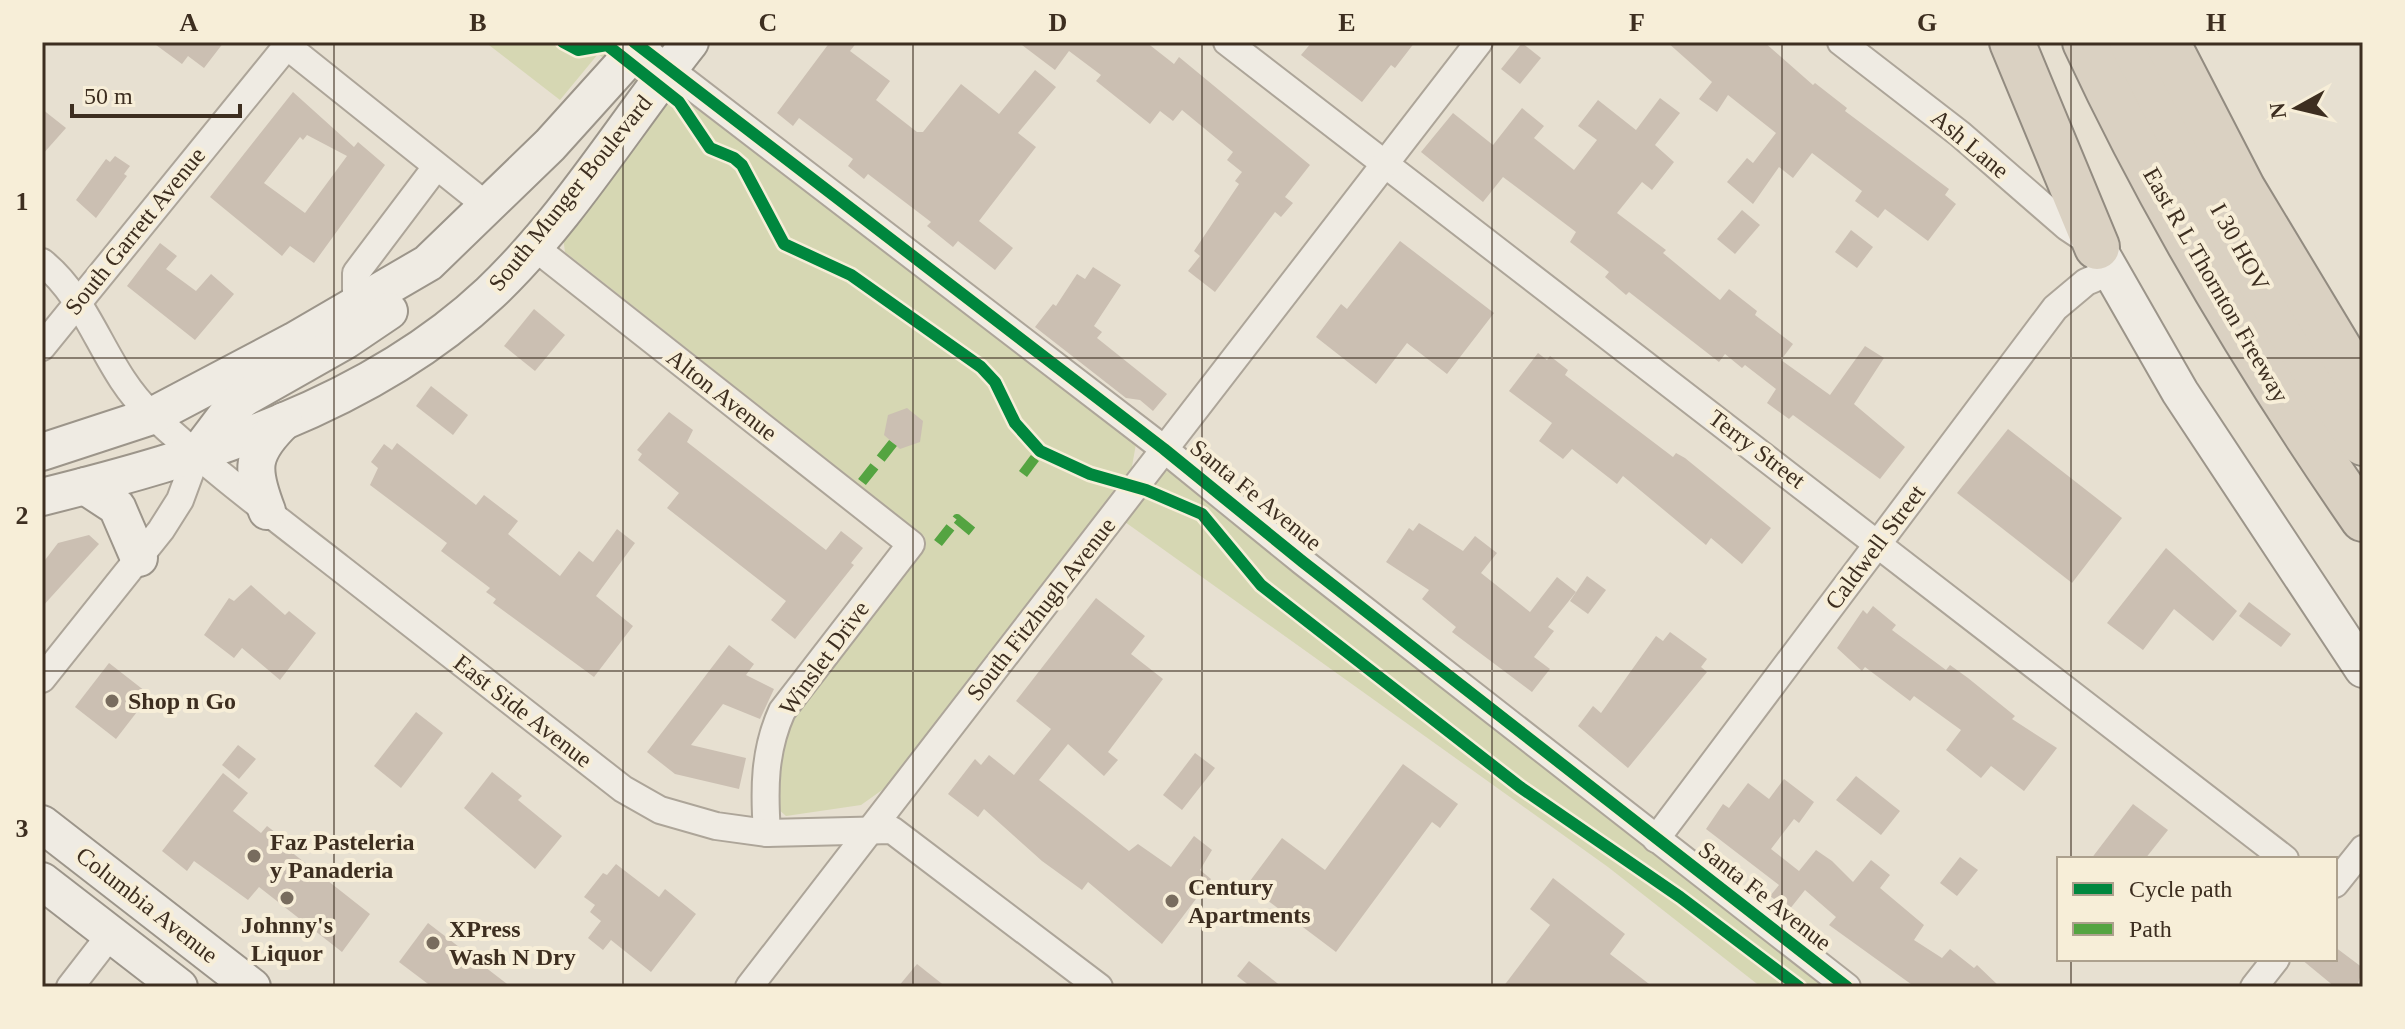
<svg xmlns="http://www.w3.org/2000/svg" width="2405" height="1029" viewBox="0 0 2405 1029" font-family="'Times New Roman',serif">
<rect width="100%" height="100%" fill="#e7e0d1"/>
<path fill="#d6d7b3" d="M485,42H613L1136,444L1131,472L1171,471L1832,987H1761L1608,867L1125,522L1095,517L885,788L861,805L786,816L777,808L779,737L811,687L925,537L565,252L563,237L665,106L598,54L560,100Z"/>
<g fill="#cbbfb2" fill-rule="evenodd">
<path d="M152,42H224L204,68L188,56L182,64Z"/>
<path d="M830,42H857L850,51L890,81L876,100L917,132H923L961,84L999,114L1035,70L1056,87L1018,133L1036,147L979,221L1013,248L995,270L958,241L953,247L927,226L931,222L868,174L864,179L848,166L853,159L799,118L793,126L777,113Z"/>
<path d="M1018,42H1146L1174,64L1179,57L1310,165L1285,197L1293,203L1281,217L1275,212L1215,292L1188,271L1200,256L1194,251L1239,184L1235,181L1242,172L1227,160L1233,152L1182,110L1173,121L1160,111L1150,124L1096,81L1101,75L1069,51L1055,70Z"/>
<path d="M1312,42H1415L1395,68L1391,65L1362,102L1301,55Z"/>
<path d="M1667,42H1764L1813,85L1815,83L1847,108L1845,111L1949,189L1945,195L1956,204L1928,241L1885,209L1878,218L1855,201L1862,191L1812,153L1793,178L1779,167L1753,204L1727,182L1747,158L1753,163L1776,133L1728,95L1717,112L1699,99L1712,82Z"/>
<path d="M1522,43L1541,58L1520,84L1501,69Z"/>
<path d="M293,92L354,147L358,142L385,165L314,263L290,246L282,256L210,197ZM307,135L347,156L305,213L264,183L300,137L303,140Z"/>
<path d="M1660,98L1680,113L1655,145L1674,162L1652,190L1642,182L1617,213L1666,250L1663,253L1720,300L1729,289L1757,311L1755,315L1793,344L1781,360L1830,395L1865,346L1884,358L1854,404L1905,447L1880,479L1793,415L1789,419L1767,403L1776,389L1745,365L1742,368L1725,354L1719,362L1629,292L1626,295L1605,277L1609,272L1570,242L1576,232L1503,177L1483,202L1421,152L1453,113L1493,145L1522,108L1544,126L1534,138L1574,170L1597,140L1578,126L1598,100L1636,130Z"/>
<path d="M42,109L66,128L42,155Z"/>
<path d="M115,156L130,166L124,174L127,176L96,218L76,200L106,159L110,162Z"/>
<path d="M1742,210L1760,225L1735,254L1717,239Z"/>
<path d="M1851,230L1873,247L1857,268L1835,252Z"/>
<path d="M1400,241L1494,313L1447,374L1407,343L1376,384L1316,337L1341,304L1347,309Z"/>
<path d="M160,243L177,256L166,269L196,291L211,274L234,294L195,340L127,286Z"/>
<path d="M1093,267L1121,285L1094,326L1102,332L1097,338L1167,394L1153,411L1140,400L1126,398L1035,327L1053,304L1056,306L1077,274L1085,279Z"/>
<path d="M534,309L565,335L535,371L504,346Z"/>
<path d="M1538,353L1547,360L1550,356L1568,370L1565,375L1673,457L1676,453L1685,458L1771,528L1742,564L1711,538L1706,545L1623,476L1617,484L1572,449L1563,459L1539,441L1552,423L1509,391Z"/>
<path d="M431,386L468,415L453,435L416,406Z"/>
<path d="M907,408L923,421L920,442L900,449L884,435L888,415Z"/>
<path d="M669,412L693,430L687,442L826,550L841,531L863,548L851,563L854,565L795,639L771,620L786,601L667,508L679,493L638,460L642,454L637,450Z"/>
<path d="M2008,429L2122,518L2072,583L1957,493Z"/>
<path d="M397,443L476,505L484,495L518,521L508,534L560,576L579,551L593,562L617,529L635,543L596,596L633,626L594,677L493,603L496,599L486,592L490,588L441,551L447,543L370,485L378,468L371,462L384,444L392,450Z"/>
<path d="M1419,523L1463,551L1475,536L1497,553L1481,573L1530,612L1557,577L1576,592L1548,627L1554,631L1534,657L1550,669L1532,692L1452,632L1456,627L1422,599L1429,590L1386,562L1409,528L1413,531Z"/>
<path d="M89,535L99,544L42,607V564L58,543Z"/>
<path d="M2166,548L2237,611L2213,641L2174,609L2143,650L2107,623Z"/>
<path d="M1587,576L1606,590L1588,614L1570,601Z"/>
<path d="M251,585L285,615L289,611L316,633L280,680L242,648L234,658L204,635L229,598L234,601Z"/>
<path d="M1096,598L1145,636L1131,654L1163,679L1108,752L1118,760L1104,776L1068,744L1039,780L1129,851L1138,844L1171,867L1194,836L1212,850L1200,870L1211,879L1162,944L1088,882L1082,890L1042,861L984,809L978,817L948,794L975,759L981,765L989,755L1014,775L1051,729L1016,701Z"/>
<path d="M2249,602L2291,634L2281,647L2239,616Z"/>
<path d="M1873,606L1896,625L1892,630L1946,670L1950,665L1968,678L2015,716L2012,719L2057,748L2024,791L1991,766L1981,778L1946,750L1961,730L1914,696L1910,701L1865,667L1862,671L1837,648L1863,610L1867,614Z"/>
<path d="M1670,632L1707,659L1701,667L1707,672L1628,768L1578,726L1593,706L1601,713L1656,636L1663,641Z"/>
<path d="M729,645L754,664L746,675L774,689L760,719L723,704L691,745L746,758L739,789L675,774L647,752Z"/>
<path d="M109,663L150,695L116,739L75,707Z"/>
<path d="M416,712L443,733L401,788L374,766Z"/>
<path d="M238,745L256,759L239,779L222,765Z"/>
<path d="M1195,753L1215,768L1182,810L1163,795Z"/>
<path d="M1403,764L1458,804L1440,828L1432,822L1336,952L1247,885L1282,838L1325,870Z"/>
<path d="M492,772L522,796L518,800L562,836L535,869L464,808Z"/>
<path d="M223,773L248,793L233,811L261,833L267,826L289,843L285,847L370,914L342,952L259,887L248,900L194,861L187,871L162,851Z"/>
<path d="M1856,776L1900,811L1881,835L1836,800Z"/>
<path d="M1784,779L1814,802L1799,823L1794,819L1771,849L1799,871L1816,850L1832,861L1853,882L1871,860L1890,875L1880,888L1924,925L1914,940L1942,958L1950,949L1974,968L1977,965L2000,987H1915L1829,925L1836,917L1805,890L1789,910L1770,896L1779,885L1706,829L1723,804L1729,808L1748,783L1769,799Z"/>
<path d="M2133,804L2168,830L2145,859H2091Z"/>
<path d="M1960,857L1978,870L1957,896L1940,883Z"/>
<path d="M616,864L659,897L665,889L696,914L651,972L611,940L603,950L588,938L601,921L590,912L595,905L584,897L603,873L607,875Z"/>
<path d="M1553,878L1625,934L1610,954L1653,987H1503L1550,925L1530,909Z"/>
<path d="M428,923L511,987H432L399,962Z"/>
<path d="M2335,947L2363,968L2357,987H2335L2301,959H2335Z"/>
<path d="M1249,961L1282,987H1251L1237,976Z"/>
<path d="M917,964L946,987H898Z"/>
</g>
<g fill="none" stroke-linecap="round" stroke-linejoin="round">
<g stroke="#ada599" stroke-width="30">
<g id="street">
<path d="M634,42L1164,449L1303,562L1847,987"/>
<path d="M1227,42L2285,859"/>
<path d="M1841,42L1960,134L2067,227L2094,245"/>
<path d="M287,46L487,206"/>
<path d="M533,246L911,544L782,711C764,751 764,789 767,833"/>
<path d="M42,262C92,302 104,371 151,414C210,469 276,518 340,568C434,641 528,715 623,789L660,810L716,826L767,833L892,830L1099,987"/>
<path d="M356,305V273L436,167"/>
<path d="M42,347L290,42"/>
<path d="M42,679L161,530L180,500L197,454"/>
<path d="M1656,839L2055,308L2086,282L2110,272"/>
<path d="M2335,884L2363,849"/>
<path d="M70,987L111,934"/>
<path d="M749,987L1479,42"/>
<path d="M2254,987L2276,959"/>
</g>
</g>
<g stroke="#9c958a" stroke-width="40">
<g id="secondary">
<path d="M2097,247L2180,392L2363,669"/>
<path d="M42,452L152,416L294,341L428,263L550,145L643,42"/>
<path d="M197,454L231,409L244,398L346,340L389,311"/>
<path d="M85,486L117,507L139,558"/>
<path d="M42,497C199,458 369,407 490,293C567,220 624,125 690,42"/>
<path d="M267,511C251,469 250,454 284,421"/>
<path d="M42,824L252,987"/>
<path d="M42,881L179,987"/>
</g>
</g>
<g stroke="#928b80" stroke-width="48">
<g id="highway">
<path d="M2012,42L2097,247"/>
<path d="M2085,42C2163,210 2258,367 2363,519"/>
<path d="M2132,42C2200,181 2275,316 2363,443"/>
<path d="M2167,42L2243,189L2363,388"/>
</g>
</g>
<use href="#street" stroke="#efebe3" stroke-width="26"/>
<use href="#secondary" stroke="#efebe3" stroke-width="36"/>
<use href="#highway" stroke="#dad1c2" stroke-width="44"/>
<g stroke="#54a441" stroke-width="10" stroke-dasharray="20 10" stroke-linecap="butt">
<path d="M1023,474L1040,451"/>
<path d="M862,482L893,443"/>
<path d="M938,543L957,519L979,537"/>
</g>
<g stroke="#f7eed8" stroke-width="17">
<g id="cycleway">
<path d="M563,42L578,50L607,45L679,102L710,148L734,158L742,165L784,244L851,275L981,367L995,382L1015,423L1040,451L1090,474L1146,490L1202,514L1261,585L1520,787L1680,897L1799,987"/>
<path d="M634,42L1164,449L1303,562L1847,987"/>
</g>
</g>
<use href="#cycleway" stroke="#00873e" stroke-width="12"/>
</g>
<path fill="none" stroke="#3d2e20" stroke-width="2" stroke-opacity="0.55" d="M334,42V987M623,42V987M913,42V987M1202,42V987M1492,42V987M1782,42V987M2071,42V859M42,358H2363M42,671H2363M2071,959V987"/>
<g fill="#786c5e" stroke="#f7eed8" stroke-width="3">
<circle cx="112" cy="701" r="8"/>
<circle cx="254" cy="856" r="8"/>
<circle cx="287" cy="898" r="8"/>
<circle cx="1172" cy="901" r="8"/>
<circle cx="433" cy="943" r="8"/>
</g>
<g text-anchor="middle" stroke-width="8" stroke-linejoin="round" paint-order="stroke">
<g font-size="24" fill="#3d2e20" stroke="#f7eed8">
<text transform="translate(1970 144) rotate(40)" y="8">Ash Lane</text>
<text transform="translate(570 193) rotate(-51)" y="8">South Munger Boulevard</text>
<text transform="translate(135 231) rotate(-51)" y="8">South Garrett Avenue</text>
<text transform="translate(2240 247) rotate(61)" y="8">I 30 HOV</text>
<text transform="translate(2216 285) rotate(60)" y="8">East R L Thornton Freeway</text>
<text transform="translate(722 395) rotate(38)" y="8">Alton Avenue</text>
<text transform="translate(1757 449) rotate(37)" y="8">Terry Street</text>
<text transform="translate(1256 495) rotate(39)" y="8">Santa Fe Avenue</text>
<text transform="translate(1875 547) rotate(-53)" y="8">Caldwell Street</text>
<text transform="translate(1041 609) rotate(-52)" y="8">South Fitzhugh Avenue</text>
<text transform="translate(824 658) rotate(-54)" y="8">Winslet Drive</text>
<text transform="translate(523 711) rotate(38)" y="8">East Side Avenue</text>
<text transform="translate(1765 896) rotate(38)" y="8">Santa Fe Avenue</text>
<text transform="translate(147 905) rotate(38)" y="8">Columbia Avenue</text>
</g>
<g font-size="24" font-weight="bold" fill="#3d2e20" stroke="#f7eed8" text-anchor="start">
<text x="128" y="709">Shop n Go</text>
<text x="270" y="850">Faz Pasteleria<tspan x="270" dy="28">y Panaderia</tspan></text>
<text x="1188" y="895">Century<tspan x="1188" dy="28">Apartments</tspan></text>
<text x="287" y="933" text-anchor="middle">Johnny's<tspan x="287" dy="28">Liquor</tspan></text>
<text x="449" y="937">XPress<tspan x="449" dy="28">Wash N Dry</tspan></text>
</g>
</g>
<rect width="2405" height="1029" fill="none" stroke="#f7eed8" stroke-width="88"/>
<rect x="2057" y="857" width="280" height="104" fill="#f7eed8" stroke="#ada18e" stroke-width="2"/>
<rect x="2073" y="883" width="40" height="12" fill="#00873e" stroke="#ada18e" stroke-width="2"/>
<text x="2129" y="897" font-size="24" fill="#3d2e20">Cycle path</text>
<rect x="2073" y="923" width="40" height="12" fill="#54a441" stroke="#ada18e" stroke-width="2"/>
<text x="2129" y="937" font-size="24" fill="#3d2e20">Path</text>
<g transform="translate(2297 108) rotate(262)" stroke="#f7eed8" stroke-width="6" paint-order="stroke">
<path d="M0-6L14 30L0 20L-14 30Z" fill="#3d2e20"/>
<text y="-12" font-size="22" font-weight="bold" text-anchor="middle" fill="#3d2e20">N</text>
</g>
<path d="M72 104v12h168v-12" fill="none" stroke="#3d2e20" stroke-width="4"/>
<text x="84" y="104" font-size="24" fill="#3d2e20" stroke="#f7eed8" stroke-width="6" paint-order="stroke">50 m</text>
<rect x="44" y="44" width="2317" height="941" fill="none" stroke="#3d2e20" stroke-width="3"/>
<g font-size="26" text-anchor="middle" font-weight="bold" fill="#3d2e20">
<text x="189" y="31">A</text>
<text x="478" y="31">B</text>
<text x="768" y="31">C</text>
<text x="1058" y="31">D</text>
<text x="1347" y="31">E</text>
<text x="1637" y="31">F</text>
<text x="1927" y="31">G</text>
<text x="2216" y="31">H</text>
<text x="22" y="210">1</text>
<text x="22" y="524">2</text>
<text x="22" y="837">3</text>
</g>
</svg>
